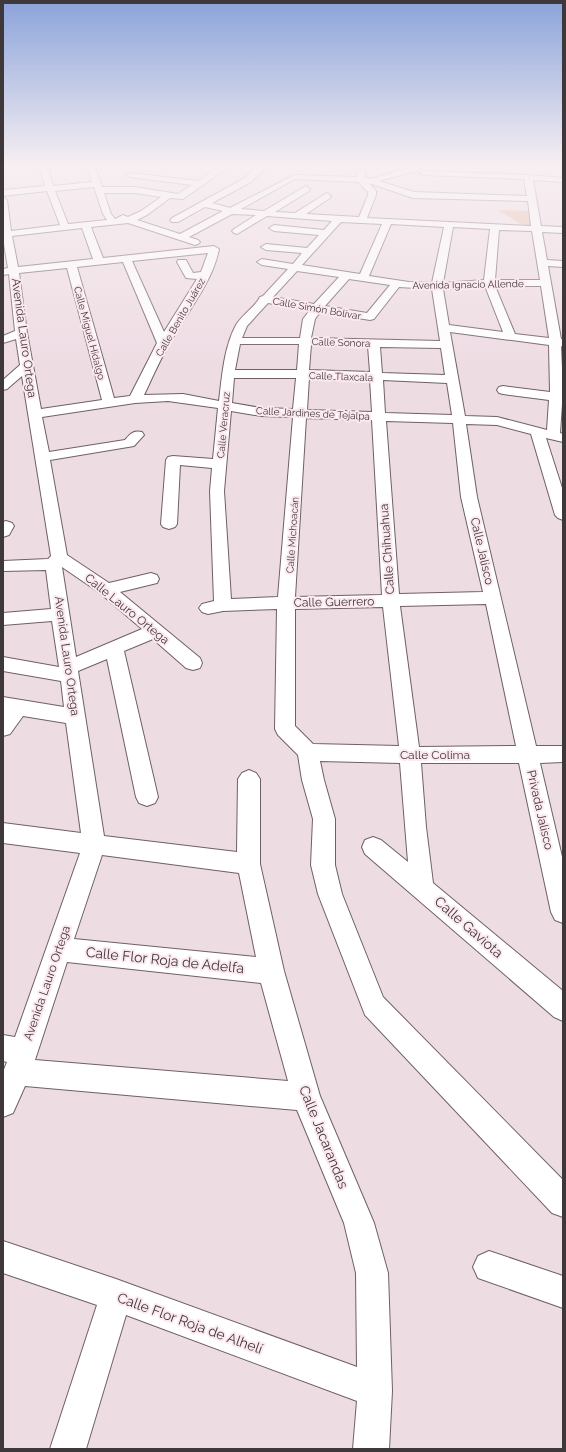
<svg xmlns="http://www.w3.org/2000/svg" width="566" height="1452" viewBox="0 0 566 1452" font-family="Raleway,sans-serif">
<rect width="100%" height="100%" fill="#eedce3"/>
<path fill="#e5b29b" d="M498,210L530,211L532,227L519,223Z"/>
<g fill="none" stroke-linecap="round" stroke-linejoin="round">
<g stroke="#6f6066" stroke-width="2">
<g id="minor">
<path d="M39,164H47L53,186L92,182L86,164H94L102,187H135L178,194L192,185L130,177L126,175L130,173L198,181L224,164H233L183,199L170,198L147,215L137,220L180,234L223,211L205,207L178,222H172L170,220L172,218L245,178L260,164H269L251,182L212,203L230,208L294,175L357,177V173L361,171L365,173V177L371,179L416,166H419V170L379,181L414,192L527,196L524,179L424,175L420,173L424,171L528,175L563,178V182L533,180L541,226L563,227V233L542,232L547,260L563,261V267L548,266L561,339H563V347L561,346L563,390L560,433L563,434V442L546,438L563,491V520L558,518L555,515L531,434L497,425L466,424L477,497L536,746H563V762L540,763L563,861V923L555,920L551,912L519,763H421L426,827L433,883L563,991V1021L554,1017L365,854L362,847L365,840L373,837L381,840L408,862L400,763L320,761L324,780L335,819V865L342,894L383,997L563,1180V1217L552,1213L365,1015L318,894L311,865L313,819L302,780L298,755L278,735L275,729L277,609L223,611L208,614L202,612L199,608L202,604L214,601L210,491L212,468L180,465L177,524L175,527L169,529L163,527L161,524L166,460L168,457L173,456L213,459L218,408L168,401L135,403L42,417L49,452L125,440C130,434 133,430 142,432L144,435L134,446L50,460L67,555L109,583L151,573L157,575L159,579L157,583L120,592L200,658L202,663L200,668L193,670L186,668L153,639L124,651L158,797L155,803L147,806L139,803L136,797L107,659L78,671L104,836L237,852L238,779L242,773L249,770L256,773L260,779V864L284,971L320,1096L374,1223L388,1273L392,1391L389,1449H353L357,1401L126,1315L86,1449H50L97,1305L3,1273V1241L116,1279L357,1367L356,1273L344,1223L297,1110L25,1086L13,1113L3,1117V1072L7,1062L3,1061V1035L15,1037L80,853L3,843V823L81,833L66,723L23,716L10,734L3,736V697L64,707L61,681L3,671V657L59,667L52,621L3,625V613L51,609L46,570L3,571V561L48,559L51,556L22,376L7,389L3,390V380L20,365L16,339L3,343V336L15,331L9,274L3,275V269L8,268L3,238V197L7,200L11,231L60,225L47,191L3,196V190L45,186ZM295,179L358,182L368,192V195L359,217L306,214L330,198L331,196L327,193L295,213L275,212L309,191L310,189L306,186L264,211L241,209ZM369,183L413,198L528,201L531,226L367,218L376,195V191ZM94,187L103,214L107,220L68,224L55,191ZM104,193H135L161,197L141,211L128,217L123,215L115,219L111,214ZM232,214L256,215L234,229L232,231L234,233L237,234L267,216L332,221L324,230L274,225L269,228L274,231L319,235L307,248L266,244L261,247L266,250L302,253L293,264L262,259L257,262L262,265L288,269L263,296L260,297C255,307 243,314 236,325C224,347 222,376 219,401L183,394L144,395C154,374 163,353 175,334C191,307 213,280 219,249L214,246L103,258L91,227L128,223L195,245L198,244L200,242L198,240L189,237ZM341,222L382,224L360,274L302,265ZM391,224L444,227L432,283L409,282L369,276ZM453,227L490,229L484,280L443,283ZM82,228L93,259L18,267L12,236ZM499,230L532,231L540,280H495ZM208,253L201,272L193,273L186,260H178L177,262L186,278L197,279L164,332L132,261ZM123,262L157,343L130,396L114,398L77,267ZM67,268L102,400L41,409L27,333L19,273ZM297,271L339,277L314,304L273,297ZM349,279L390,285L367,313L325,306ZM485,286L503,332L449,325L443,289ZM495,286H541L549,338L515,334ZM399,287L432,289L440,341L311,338L315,319L320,312L370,320L374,319ZM268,303L310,310L303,319L300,338H242L247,326ZM450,332L549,345L550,392L503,386L499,387L497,390L499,393L503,394L549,400L547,430L497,417L465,416ZM240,344H299L297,370H235ZM311,345L368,346L370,372L309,370ZM380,347L441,348L445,375L382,373ZM234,378H296L293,409L261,408L232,403ZM309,378L370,380L372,412L307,410ZM383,380L447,383L452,415L385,413ZM231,411L261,416L293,417L278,597L231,599L224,491ZM306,418L372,420L382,595L295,597ZM386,421L453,423L461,497L483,592L399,594ZM62,567L100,593L142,629L76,657ZM486,604L516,746L419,747L400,606ZM383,607L399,746L313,744L295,726V609ZM102,855L239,873L256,957L74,939ZM67,962L261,983L288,1081L35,1060Z"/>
<path d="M6,521L12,523L14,526L9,535L3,537V522Z"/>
<path d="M489,1251L563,1276V1308L478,1278L473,1267L478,1256Z"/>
</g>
</g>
<use href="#minor" fill="#fff" fill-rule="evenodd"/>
</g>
<linearGradient id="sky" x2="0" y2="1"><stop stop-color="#8ba3da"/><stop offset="0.45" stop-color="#f7eff2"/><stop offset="1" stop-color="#f7eff2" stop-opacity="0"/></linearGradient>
<rect width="566" height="367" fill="url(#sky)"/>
<g text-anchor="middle" stroke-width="4" stroke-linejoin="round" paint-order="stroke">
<g font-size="10" fill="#3f383b" stroke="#fce9f0">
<text transform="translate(468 284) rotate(-1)" y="4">Avenida Ignacio Allende</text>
<text transform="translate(317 308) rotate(10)" y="4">Calle Simón Bolívar</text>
<text transform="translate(180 317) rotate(-60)" y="4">Calle Benito Juárez</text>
<text transform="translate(90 333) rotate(75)" y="4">Calle Miguel Hidalgo</text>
<text transform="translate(341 342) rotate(2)" y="4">Calle Sonora</text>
<text transform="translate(341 376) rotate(2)" y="4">Calle Tlaxcala</text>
<text transform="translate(313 413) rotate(3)" y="4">Calle Jardines de Tejalpa</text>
<text transform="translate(223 425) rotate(-85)" y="4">Calle Veracruz</text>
<text transform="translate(292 535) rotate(-86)" y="4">Calle Michoacán</text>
</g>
<g font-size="12" fill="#3f383b" stroke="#fce9f0">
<text transform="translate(24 338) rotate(82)" y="4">Avenida Lauro Ortega</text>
<text transform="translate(387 549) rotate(-94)" y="4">Calle Chihuahua</text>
<text transform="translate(482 551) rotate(77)" y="4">Calle Jalisco</text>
<text transform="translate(334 602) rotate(-1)" y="4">Calle Guerrero</text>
<text transform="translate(127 609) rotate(39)" y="4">Calle Lauro Ortega</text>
<text transform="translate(67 656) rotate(82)" y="4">Avenida Lauro Ortega</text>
<text x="435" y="759">Calle Colima</text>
<text transform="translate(540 810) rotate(77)" y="4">Privada Jalisco</text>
<text transform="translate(47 983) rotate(-71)" y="4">Avenida Lauro Ortega</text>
</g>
<g font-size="14" fill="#3f383b" stroke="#fce9f0">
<text transform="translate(469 927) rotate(41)" y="5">Calle Gaviota</text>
<text transform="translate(165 960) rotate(6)" y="5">Calle Flor Roja de Adelfa</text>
<text transform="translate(324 1137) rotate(68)" y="5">Calle Jacarandas</text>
<text transform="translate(190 1323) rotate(20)" y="5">Calle Flor Roja de Alhelí</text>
</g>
</g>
<rect width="566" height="1452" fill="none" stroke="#3f383b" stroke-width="8"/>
</svg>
